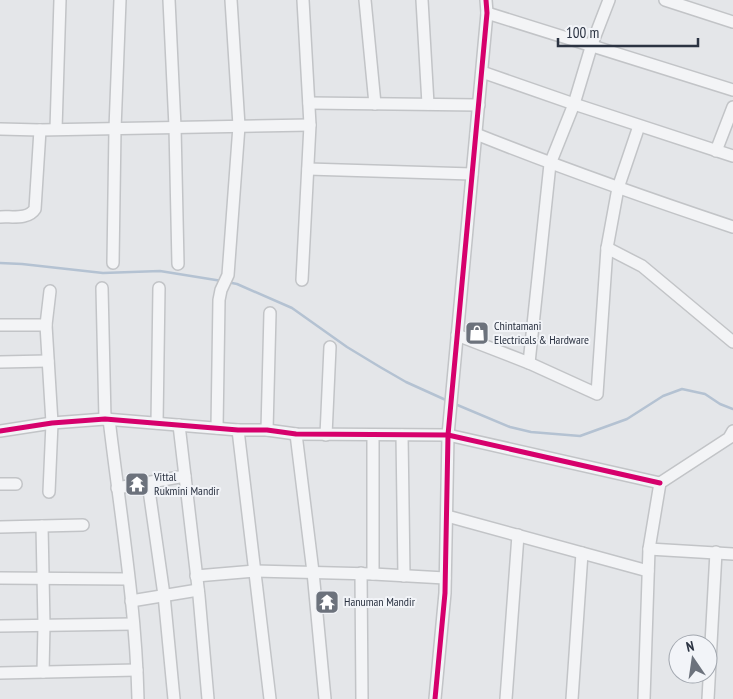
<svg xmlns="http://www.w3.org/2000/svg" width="733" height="699" viewBox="0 0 733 699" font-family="'PT Sans Narrow',sans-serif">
<rect width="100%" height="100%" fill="#e4e6e9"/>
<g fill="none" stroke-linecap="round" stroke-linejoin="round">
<g stroke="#b4c2d2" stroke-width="2.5">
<path d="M0,263L22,264L103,273L160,271L222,281"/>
<path d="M227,282L237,284L292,308L347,347L380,367L406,382L448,401"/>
<path d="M455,404L510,427L531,432L580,436L627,419L663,396L682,389L705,394L720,404L733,409"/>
</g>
<g stroke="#c2c4c7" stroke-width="14">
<g id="minor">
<path d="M169,0L175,127L178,264"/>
<path d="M365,0L375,104"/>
<path d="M422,0L428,104"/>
<path d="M665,0L733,22"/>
<path d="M487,13L733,90"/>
<path d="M482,72L574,104L733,156"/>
<path d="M309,103L479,105"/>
<path d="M0,129L40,130L310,125"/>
<path d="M56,129L60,0"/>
<path d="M476,134C561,168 646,198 733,227"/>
<path d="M716,151L733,107"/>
<path d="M308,169L472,174"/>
<path d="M0,217C11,216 28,220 35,209L40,130"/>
<path d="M607,248L642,266L733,342"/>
<path d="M113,263L115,129L120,0"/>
<path d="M302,280L310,125L303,0"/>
<path d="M102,288L105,419"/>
<path d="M0,325H46"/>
<path d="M457,335L529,363L597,394L607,248L618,188L639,126"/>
<path d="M0,362L48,361"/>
<path d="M529,363L550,164L574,104L592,44L609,0"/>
<path d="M109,419C120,512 136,606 138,699"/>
<path d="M157,423L159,288"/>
<path d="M179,425L199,596L208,699"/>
<path d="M217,428L219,300L221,290L228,275L239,126L231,0"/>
<path d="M238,430L270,699"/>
<path d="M267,430L270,313"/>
<path d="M0,431L52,423L105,419L238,430H267L296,434L448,435L660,483"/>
<path d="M296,434L313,572L325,699"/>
<path d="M326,435L330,347"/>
<path d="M373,435V574"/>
<path d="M402,435L404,576"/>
<path d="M148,483L164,595L174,699"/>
<path d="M0,484H16"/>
<path d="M117,488L185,476"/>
<path d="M49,492L52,423L46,325L50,291"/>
<path d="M447,516L648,571"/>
<path d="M42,526L44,625L43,672"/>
<path d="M0,527L83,525"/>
<path d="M649,549L733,554"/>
<path d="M361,573L362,699"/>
<path d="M196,576L255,571L373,574L445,578"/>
<path d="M0,578L128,579"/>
<path d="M131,601L198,590"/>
<path d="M0,626L133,624"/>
<path d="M0,673L137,670"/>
<path d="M435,699L445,593L448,435L487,13L486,0"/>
<path d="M506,699L518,535"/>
<path d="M572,699L582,553"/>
<path d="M644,699L649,549L660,483L729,438L733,431"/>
<path d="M708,699L716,552"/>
</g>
</g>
<use href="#minor" stroke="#f3f4f6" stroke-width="11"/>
<g stroke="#f2f4f8" stroke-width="8">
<g id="cycleway">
<path d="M0,431L52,423L105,419L238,430H267L296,434L448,435L660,483"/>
<path d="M435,699L445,593L448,435L487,13L486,0"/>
</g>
</g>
<use href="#cycleway" stroke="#d6006c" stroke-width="5"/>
</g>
<defs>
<g id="shop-square" transform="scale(1.25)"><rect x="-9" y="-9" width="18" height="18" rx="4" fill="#6c727c" stroke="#f2f4f8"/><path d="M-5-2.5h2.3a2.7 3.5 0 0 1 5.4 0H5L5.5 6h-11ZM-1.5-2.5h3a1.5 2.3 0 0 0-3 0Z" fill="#fff"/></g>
<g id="temple-square" transform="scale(1.25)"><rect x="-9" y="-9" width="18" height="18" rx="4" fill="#6c727c" stroke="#f2f4f8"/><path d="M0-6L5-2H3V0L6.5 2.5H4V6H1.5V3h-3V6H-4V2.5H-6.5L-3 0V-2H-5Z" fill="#fff"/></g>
</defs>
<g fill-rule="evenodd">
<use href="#shop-square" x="477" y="333"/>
<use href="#temple-square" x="137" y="484"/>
<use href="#temple-square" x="327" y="602"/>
</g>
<g text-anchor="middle" stroke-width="4" stroke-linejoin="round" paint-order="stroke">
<g font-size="12" fill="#2b3342" stroke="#f2f4f8" text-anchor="start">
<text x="494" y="330">Chintamani<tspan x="494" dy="14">Electricals &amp; Hardware</tspan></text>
<text x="154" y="481">Vittal<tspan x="154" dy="14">Rukmini Mandir</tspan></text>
<text x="344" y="606">Hanuman Mandir</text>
</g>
</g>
<g transform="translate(693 659) rotate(347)"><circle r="24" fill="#f2f4f8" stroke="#a2a7af"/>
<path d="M0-4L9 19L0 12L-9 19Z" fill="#6c727c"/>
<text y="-8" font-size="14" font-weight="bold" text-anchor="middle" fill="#2b3342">N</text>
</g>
<path d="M558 38v8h140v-8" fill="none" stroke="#2b3342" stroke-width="2.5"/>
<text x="566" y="38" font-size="15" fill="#2b3342" stroke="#f2f4f8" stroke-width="4" paint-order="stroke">100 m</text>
</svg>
